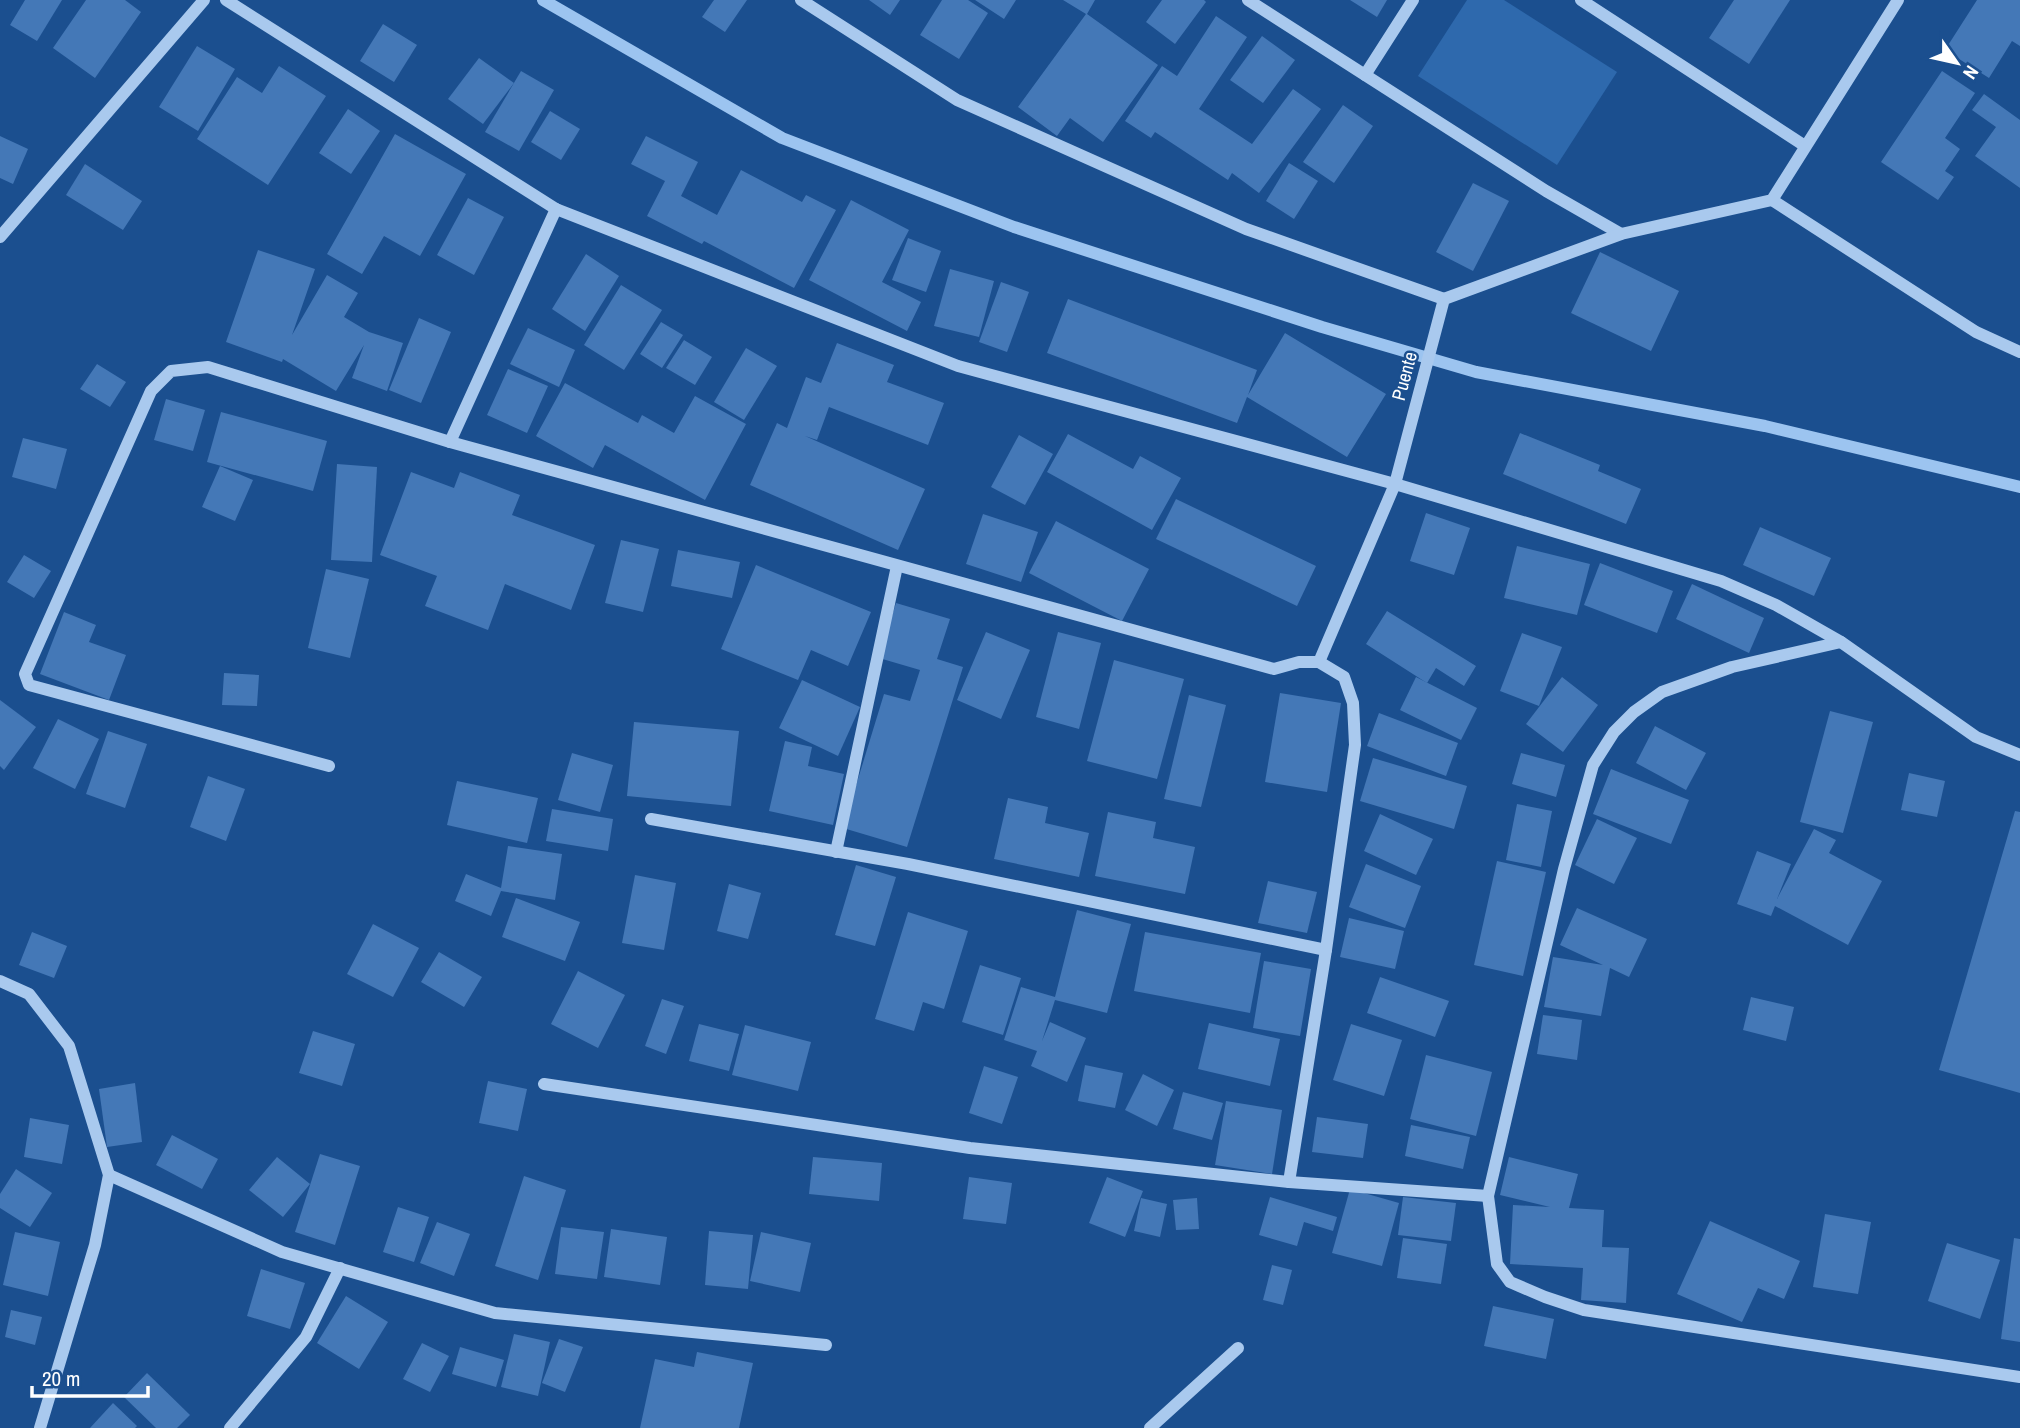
<svg xmlns="http://www.w3.org/2000/svg" width="2020" height="1428" viewBox="0 0 2020 1428" font-family="'Archivo Narrow',sans-serif">
<rect width="100%" height="100%" fill="#1b4f8f"/>
<path fill="#2e69ad" d="M1467,0H1504L1617,72L1557,165L1418,76Z"/>
<g fill="none" stroke-linecap="round" stroke-linejoin="round">
<path stroke="#9cc4f0" stroke-width="12" d="M543,0L782,138L1014,227L1322,327L1476,372L1765,426L2020,487"/>
</g>
<g fill="#4478b7">
<path d="M25,0H62L37,41L10,25Z"/>
<path d="M86,0H125L141,12L95,78L53,48Z"/>
<path d="M714,0H747L725,32L702,17Z"/>
<path d="M869,0H900L890,15Z"/>
<path d="M942,0H968L988,13L959,59L920,35Z"/>
<path d="M975,0H1016L1004,19Z"/>
<path d="M1063,0H1095L1087,14L1158,65L1103,142L1070,118L1057,136L1018,107L1086,14Z"/>
<path d="M1162,0H1204L1206,2L1175,44L1146,22Z"/>
<path d="M1350,0H1387L1377,17Z"/>
<path d="M1734,0H1790L1749,64L1709,38Z"/>
<path d="M1977,0H2020V46L2012,41L1989,78L1945,50Z"/>
<path d="M1216,16L1247,37L1199,109L1252,144L1293,89L1321,109L1259,193L1232,173L1228,180L1155,132L1151,138L1125,121L1162,66L1177,76Z"/>
<path d="M383,24L417,45L394,82L360,61Z"/>
<path d="M1262,36L1295,60L1263,103L1230,80Z"/>
<path d="M197,46L235,69L198,131L159,107Z"/>
<path d="M479,58L514,83L483,124L448,99Z"/>
<path d="M279,66L326,96L268,185L197,139L237,77L262,93Z"/>
<path d="M521,71L554,90L519,151L485,132Z"/>
<path d="M1942,71L1975,93L1945,138L1960,149L1945,171L1954,177L1938,200L1881,162Z"/>
<path d="M1984,94L2020,120V188L1975,156L1996,127L1972,110Z"/>
<path d="M1343,105L1373,126L1334,183L1303,162Z"/>
<path d="M348,109L380,131L351,174L319,153Z"/>
<path d="M550,111L580,129L561,160L531,142Z"/>
<path d="M395,134L466,174L420,256L384,236L362,274L327,254Z"/>
<path d="M0,136L28,149L13,184L0,178Z"/>
<path d="M646,136L698,162L681,196L717,215L741,170L802,202L806,195L836,210L794,288L704,241L702,244L647,216L665,181L631,164Z"/>
<path d="M1289,163L1318,181L1294,219L1266,201Z"/>
<path d="M85,164L142,201L123,230L66,195Z"/>
<path d="M1473,183L1509,201L1473,271L1436,252Z"/>
<path d="M468,198L504,217L474,275L437,255Z"/>
<path d="M851,200L909,230L882,282L921,302L907,331L809,280Z"/>
<path d="M908,238L941,251L926,292L892,280Z"/>
<path d="M258,250L315,269L292,335L327,275L358,293L344,317L369,332L403,343L387,391L352,378L364,345L336,391L283,359L282,362L226,342Z"/>
<path d="M1600,252L1679,291L1651,351L1571,313Z"/>
<path d="M586,254L619,276L585,331L552,309Z"/>
<path d="M950,269L994,281L979,337L934,326Z"/>
<path d="M1001,282L1029,292L1007,352L979,342Z"/>
<path d="M621,285L662,310L624,370L584,345Z"/>
<path d="M1068,299L1257,370L1248,395L1285,333L1386,394L1347,457L1247,397L1237,423L1047,353Z"/>
<path d="M419,318L451,332L421,403L389,390Z"/>
<path d="M661,322L683,335L662,368L640,354Z"/>
<path d="M528,328L575,350L559,387L510,364Z"/>
<path d="M684,340L712,357L695,385L666,368Z"/>
<path d="M837,343L894,365L887,382L944,403L928,445L829,407L817,440L805,436L925,489L898,550L750,485L777,423L787,428L806,377L821,383Z"/>
<path d="M746,348L777,366L744,420L714,402Z"/>
<path d="M97,364L126,382L110,407L80,389Z"/>
<path d="M508,369L548,386L527,433L487,415Z"/>
<path d="M565,383L638,423L642,415L674,433L695,396L746,424L705,500L605,445L593,468L536,436Z"/>
<path d="M166,399L205,410L193,451L154,440Z"/>
<path d="M221,412L327,441L313,491L207,462Z"/>
<path d="M1520,433L1600,465L1598,471L1641,489L1626,524L1503,474Z"/>
<path d="M1068,434L1133,469L1140,456L1181,478L1152,530L1047,472Z"/>
<path d="M1019,435L1053,454L1025,505L991,487Z"/>
<path d="M23,438L67,449L56,489L12,477Z"/>
<path d="M337,464L377,467L372,562L331,560Z"/>
<path d="M220,466L253,480L235,521L202,507Z"/>
<path d="M411,472L454,488L460,472L520,495L512,515L595,545L571,610L505,584L488,630L425,606L437,576L380,555Z"/>
<path d="M1176,499L1316,566L1297,606L1156,539Z"/>
<path d="M1426,513L1470,528L1454,575L1410,561Z"/>
<path d="M983,514L1038,532L1021,582L966,564Z"/>
<path d="M1056,521L1149,569L1122,621L1029,573Z"/>
<path d="M1760,527L1831,558L1814,596L1743,565Z"/>
<path d="M621,540L659,549L643,612L605,603Z"/>
<path d="M1517,546L1590,564L1577,615L1504,598Z"/>
<path d="M678,550L740,562L732,598L671,586Z"/>
<path d="M24,555L51,571L34,598L7,582Z"/>
<path d="M1600,563L1673,591L1657,633L1584,605Z"/>
<path d="M756,565L871,612L848,666L811,650L798,680L721,649Z"/>
<path d="M326,569L369,579L350,658L308,648Z"/>
<path d="M1692,584L1764,618L1749,653L1676,619Z"/>
<path d="M896,603L950,619L937,659L963,667L907,847L843,828L884,694L910,701L920,670L879,658Z"/>
<path d="M1387,611L1476,666L1464,686L1436,668L1427,683L1366,644Z"/>
<path d="M64,612L96,625L89,642L126,655L109,700L40,674Z"/>
<path d="M986,632L1030,650L1001,719L957,700Z"/>
<path d="M1058,632L1101,643L1079,729L1036,717Z"/>
<path d="M1522,633L1562,647L1539,706L1500,691Z"/>
<path d="M1114,660L1184,679L1157,779L1087,761Z"/>
<path d="M224,673L259,675L257,706L222,705Z"/>
<path d="M1416,677L1477,708L1461,740L1400,710Z"/>
<path d="M1562,677L1598,705L1563,752L1526,724Z"/>
<path d="M802,680L860,707L838,756L779,728Z"/>
<path d="M1280,693L1341,703L1327,792L1265,782Z"/>
<path d="M1189,695L1226,705L1201,807L1164,799Z"/>
<path d="M0,700L36,727L4,770L0,766Z"/>
<path d="M1830,711L1873,722L1843,833L1800,822Z"/>
<path d="M1379,713L1458,743L1446,776L1367,746Z"/>
<path d="M58,719L99,739L75,789L33,768Z"/>
<path d="M634,722L739,731L731,806L627,796Z"/>
<path d="M1655,726L1706,753L1686,790L1636,763Z"/>
<path d="M108,731L147,744L125,808L86,794Z"/>
<path d="M785,741L812,747L808,766L844,774L833,825L769,811Z"/>
<path d="M572,753L613,765L600,812L558,800Z"/>
<path d="M1521,753L1565,765L1556,797L1512,784Z"/>
<path d="M1373,758L1467,786L1454,829L1360,801Z"/>
<path d="M1611,769L1689,800L1671,844L1593,814Z"/>
<path d="M1909,773L1945,781L1937,817L1901,810Z"/>
<path d="M208,776L245,789L226,841L190,827Z"/>
<path d="M457,781L538,798L527,843L447,825Z"/>
<path d="M1008,798L1048,807L1045,823L1089,833L1079,877L994,859Z"/>
<path d="M1517,804L1552,811L1541,867L1506,860Z"/>
<path d="M552,809L613,819L608,851L546,841Z"/>
<path d="M2015,811L2020,812V1093L1939,1070Z"/>
<path d="M1108,812L1156,822L1153,838L1195,847L1185,894L1095,876Z"/>
<path d="M1380,814L1433,839L1416,875L1364,851Z"/>
<path d="M1597,819L1637,838L1614,884L1575,865Z"/>
<path d="M1814,829L1836,840L1829,853L1882,881L1848,945L1775,906L1771,916L1737,904L1757,851L1791,864L1777,899Z"/>
<path d="M508,846L562,854L555,900L501,891L491,916L455,901L466,874L501,888Z"/>
<path d="M1497,861L1546,872L1523,976L1474,965Z"/>
<path d="M1366,864L1421,886L1405,928L1349,907Z"/>
<path d="M856,865L896,877L875,946L835,935Z"/>
<path d="M635,875L676,883L664,950L622,943Z"/>
<path d="M1268,881L1317,892L1307,933L1258,923Z"/>
<path d="M729,884L761,893L748,939L717,931Z"/>
<path d="M516,898L580,922L565,961L502,937Z"/>
<path d="M1577,908L1647,939L1629,977L1610,968L1601,1016L1544,1007L1553,957L1603,965L1560,945Z"/>
<path d="M1077,910L1131,924L1107,1013L1055,1000L1042,1041L1050,1022L1086,1038L1067,1082L1031,1066L1037,1051L1004,1040L1021,987L1055,997Z"/>
<path d="M908,912L968,931L944,1009L923,1002L914,1031L875,1019Z"/>
<path d="M1349,918L1404,931L1395,969L1340,957Z"/>
<path d="M373,924L419,948L393,997L347,974Z"/>
<path d="M32,932L67,946L54,978L19,965Z"/>
<path d="M1145,932L1261,953L1250,1013L1134,991Z"/>
<path d="M439,952L482,977L464,1007L421,982Z"/>
<path d="M1264,961L1311,969L1300,1036L1253,1028Z"/>
<path d="M980,965L1021,978L1003,1035L962,1022Z"/>
<path d="M578,971L625,995L598,1048L551,1024Z"/>
<path d="M1380,977L1449,1001L1435,1037L1367,1013Z"/>
<path d="M1751,997L1794,1007L1786,1041L1743,1030Z"/>
<path d="M662,999L684,1006L666,1054L645,1046Z"/>
<path d="M1543,1015L1582,1020L1577,1060L1537,1054Z"/>
<path d="M1209,1023L1280,1039L1270,1086L1198,1069Z"/>
<path d="M699,1024L739,1034L729,1071L689,1061Z"/>
<path d="M1351,1024L1402,1040L1384,1096L1333,1080Z"/>
<path d="M745,1025L811,1042L798,1091L732,1075Z"/>
<path d="M313,1031L355,1044L342,1086L299,1073Z"/>
<path d="M1426,1055L1492,1072L1476,1136L1410,1119Z"/>
<path d="M1085,1065L1123,1073L1115,1108L1078,1101Z"/>
<path d="M984,1066L1018,1077L1002,1124L969,1113Z"/>
<path d="M1143,1074L1174,1090L1157,1126L1125,1110Z"/>
<path d="M488,1081L527,1089L518,1131L479,1123Z"/>
<path d="M135,1083L142,1142L107,1147L99,1089Z"/>
<path d="M1183,1092L1223,1103L1212,1140L1173,1129Z"/>
<path d="M1226,1101L1282,1110L1272,1174L1215,1165Z"/>
<path d="M1317,1117L1368,1124L1363,1158L1312,1152Z"/>
<path d="M30,1118L69,1125L62,1164L24,1157Z"/>
<path d="M1411,1125L1470,1137L1463,1169L1405,1156Z"/>
<path d="M172,1135L218,1159L202,1189L156,1165Z"/>
<path d="M320,1154L360,1166L335,1245L295,1232Z"/>
<path d="M277,1157L310,1184L283,1217L249,1190Z"/>
<path d="M813,1157L882,1163L879,1201L809,1194Z"/>
<path d="M1509,1157L1578,1174L1569,1208L1604,1210L1602,1247L1629,1248L1626,1303L1581,1300L1583,1268L1510,1264L1513,1205L1550,1207L1500,1195Z"/>
<path d="M16,1169L52,1193L30,1227L0,1208V1194Z"/>
<path d="M524,1176L566,1190L538,1280L495,1266Z"/>
<path d="M969,1177L1012,1183L1006,1224L963,1219Z"/>
<path d="M1107,1177L1143,1191L1125,1237L1089,1223Z"/>
<path d="M1350,1189L1399,1203L1382,1266L1332,1253Z"/>
<path d="M1270,1197L1337,1217L1333,1231L1304,1222L1297,1246L1259,1235Z"/>
<path d="M1403,1197L1456,1203L1451,1241L1398,1235Z"/>
<path d="M1141,1198L1167,1204L1160,1237L1134,1231Z"/>
<path d="M1197,1198L1199,1229L1176,1230L1173,1200Z"/>
<path d="M398,1207L429,1217L414,1262L383,1252Z"/>
<path d="M1825,1214L1871,1222L1858,1294L1813,1287Z"/>
<path d="M1710,1221L1800,1261L1784,1299L1758,1288L1742,1322L1677,1294Z"/>
<path d="M437,1222L470,1234L454,1276L420,1263Z"/>
<path d="M561,1227L604,1232L597,1279L555,1274Z"/>
<path d="M611,1229L667,1237L660,1285L604,1277Z"/>
<path d="M709,1231L753,1235L748,1289L705,1285Z"/>
<path d="M15,1232L60,1242L48,1296L3,1285Z"/>
<path d="M761,1232L811,1243L800,1292L750,1281Z"/>
<path d="M1403,1238L1447,1244L1441,1284L1397,1278Z"/>
<path d="M2014,1238L2020,1239V1342L2001,1339Z"/>
<path d="M1947,1243L2000,1260L1980,1319L1928,1301Z"/>
<path d="M1272,1265L1292,1270L1283,1305L1263,1300Z"/>
<path d="M261,1269L305,1283L290,1329L247,1316Z"/>
<path d="M346,1296L388,1322L359,1369L317,1343Z"/>
<path d="M1493,1306L1554,1319L1546,1359L1484,1346Z"/>
<path d="M11,1310L42,1317L35,1345L5,1337Z"/>
<path d="M514,1334L550,1342L538,1396L501,1387Z"/>
<path d="M559,1339L583,1347L565,1392L542,1383Z"/>
<path d="M422,1343L449,1356L430,1392L403,1379Z"/>
<path d="M460,1347L504,1360L496,1387L452,1374Z"/>
<path d="M697,1352L753,1363L739,1428H640L655,1359L694,1367Z"/>
<path d="M147,1373L190,1415L177,1428H156L124,1397Z"/>
<path d="M113,1403L137,1426L135,1428H90Z"/>
</g>
<g fill="none" stroke-linecap="round" stroke-linejoin="round">
<g stroke="#a9c9ee" stroke-width="12">
<path d="M226,0L556,209L958,366L1395,484L1721,581L1776,605L1806,622L1841,642L1976,737L2020,755"/>
<path d="M801,0L957,100L1246,229L1444,299"/>
<path d="M1248,0L1546,191L1621,234"/>
<path d="M1581,0L1805,146"/>
<path d="M1365,75L1413,0"/>
<path d="M1772,200L1976,332L2020,352"/>
<path d="M0,237L204,0"/>
<path d="M450,442L556,209"/>
<path d="M1841,642L1732,667L1662,692L1634,712L1614,732L1593,765L1564,869L1488,1196L1497,1264L1510,1282L1545,1297L1584,1310L2020,1377"/>
<path d="M329,766L29,685L25,674L151,391L171,371L208,367L450,442L1274,669L1299,662H1319L1395,484L1444,299L1621,234L1772,200L1898,0"/>
<path d="M651,819L908,864L1326,950"/>
<path d="M836,852L897,566"/>
<path d="M0,981L29,994L69,1046L109,1175L95,1245L40,1428"/>
<path d="M544,1084L970,1148L1289,1182L1488,1196"/>
<path d="M109,1175L282,1252L495,1313L826,1345"/>
<path d="M1289,1182L1326,950L1355,745L1353,703L1344,677L1319,662"/>
<path d="M230,1428L306,1337L340,1268"/>
<path d="M1150,1428L1238,1348"/>
</g>
</g>
<g text-anchor="middle" stroke-width="5" stroke-linejoin="round" paint-order="stroke">
<g font-size="19" fill="#fff" stroke="#1b4f8f">
<text transform="translate(1404 376) rotate(-75)" y="7">Puente</text>
</g>
</g>
<g transform="translate(1957 63) rotate(124)" stroke="#1b4f8f" stroke-width="5" paint-order="stroke">
<path d="M0-5L12 26L0 18L-12 26Z" fill="#ffffff"/>
<text y="-10" font-size="19" font-weight="bold" text-anchor="middle" fill="#ffffff">N</text>
</g>
<path d="M32 1386v10h116v-10" fill="none" stroke="#ffffff" stroke-width="3.5"/>
<text x="42" y="1386" font-size="21" fill="#ffffff" stroke="#1b4f8f" stroke-width="5" paint-order="stroke">20 m</text>
</svg>
